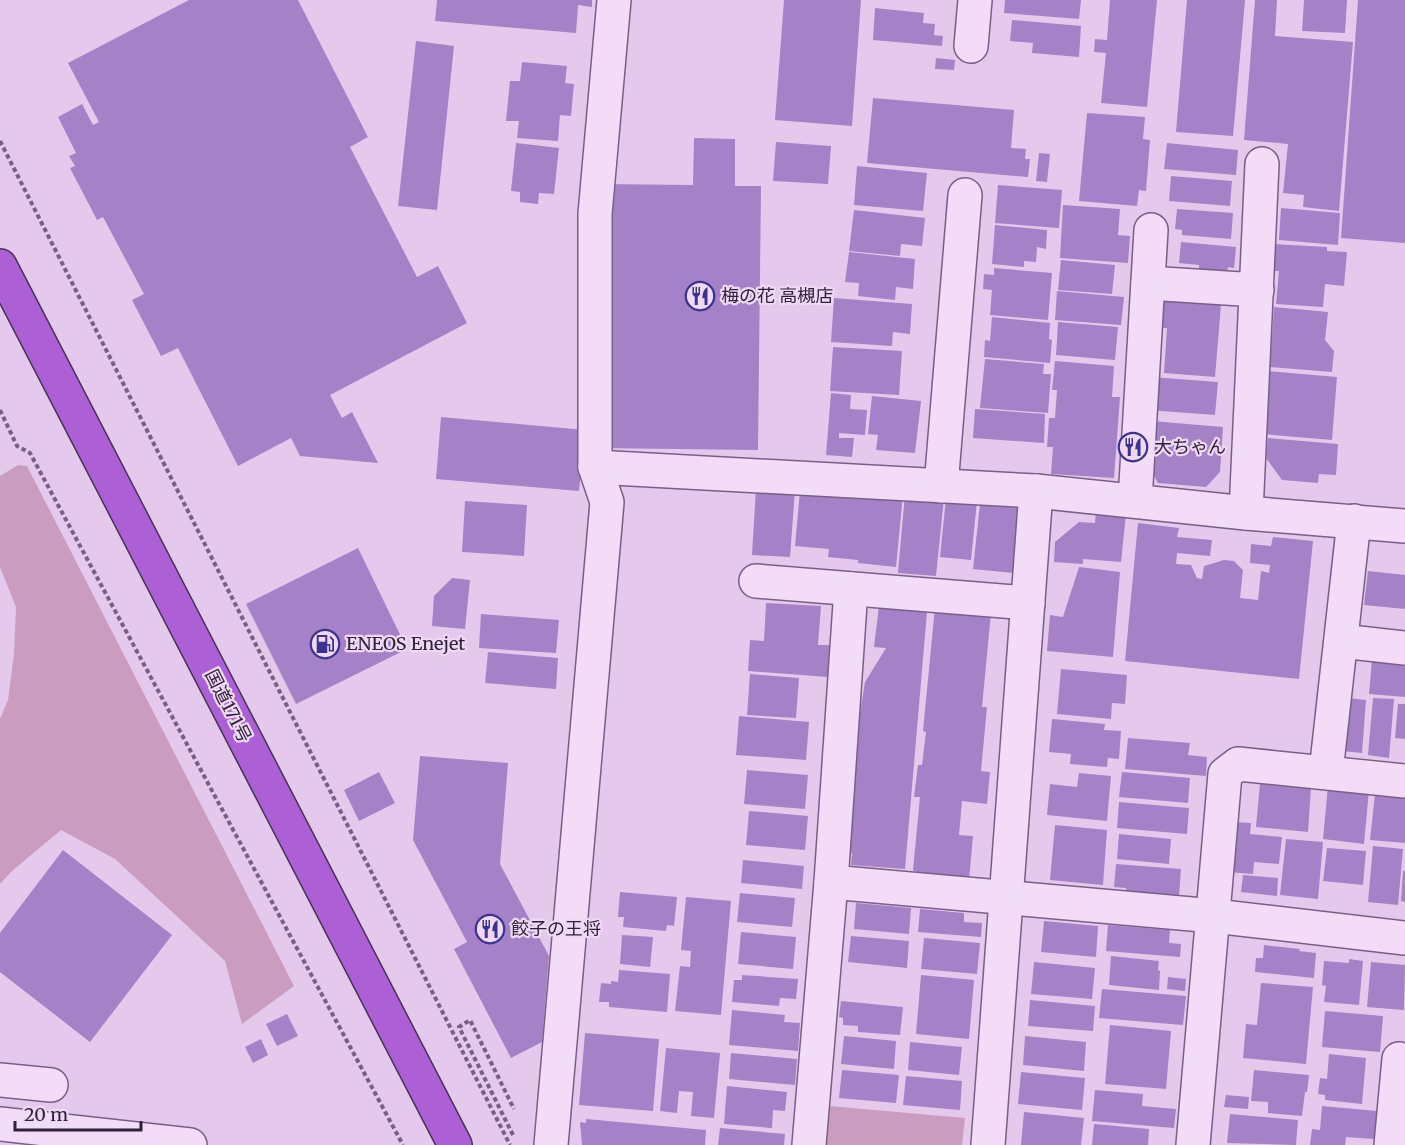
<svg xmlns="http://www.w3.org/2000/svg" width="1405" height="1145" viewBox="0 0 1405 1145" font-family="Merriweather,'Noto Sans JP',serif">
<rect width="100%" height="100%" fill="#e5c9ec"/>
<g fill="#ca9dc0">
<path d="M18,465L27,466L294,986L242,1024L225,961L115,859L61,830L12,871L0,884V719L8,700L14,654L16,607L0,567V476Z"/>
<path d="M829,1106L965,1118L962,1145H826Z"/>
</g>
<g fill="#a581c8">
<path d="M189,0H298L368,137L350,147L417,277L438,266L467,323L330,395L342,418L352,412L378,463L300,456L291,438L238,466L178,348L161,356L132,300L144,294L103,217L97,220L70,168L75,166L69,156L76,153L58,117L82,104L93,125L99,122L68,63Z"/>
<path d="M437,0H592V7L578,5L576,33L435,21Z"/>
<path d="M784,0H861L852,126L775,120Z"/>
<path d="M1005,0H1081L1079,19L1004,13Z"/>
<path d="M1110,0H1157L1147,107L1101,103L1106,53L1094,52L1095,39L1107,40Z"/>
<path d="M1187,0H1245L1233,136L1176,132Z"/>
<path d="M1255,0H1277L1275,36L1353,42L1339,211L1303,207L1304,195L1283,193L1288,144L1244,140Z"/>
<path d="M1304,0H1347L1345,33L1302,31Z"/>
<path d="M1358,0H1405V243L1341,238Z"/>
<path d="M875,8L924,13L923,23L935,24L934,35L943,36L942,46L873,40Z"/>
<path d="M1012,20L1081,26L1079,57L1032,53L1033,43L1010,41Z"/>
<path d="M416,41L454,46L437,210L398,206Z"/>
<path d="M936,58L955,60L954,70L935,69Z"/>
<path d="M522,62L567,66L565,83L574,84L571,116L560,115L558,141L517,138L519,121H506L510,81H520Z"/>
<path d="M873,98L1014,110L1011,148L1026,149L1025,159H1030L1028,177L867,163Z"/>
<path d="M1087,113L1145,117L1143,139L1150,140L1146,191L1139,190L1137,206L1079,201Z"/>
<path d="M694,138L735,139V186H761L758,450L596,448L599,184L693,185Z"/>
<path d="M776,142L831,146L828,184L773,181Z"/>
<path d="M516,143L559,148L554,194L539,193L538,204L520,202V192L511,191Z"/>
<path d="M1167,143L1238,150L1236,175L1164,169Z"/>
<path d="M1039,153L1050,154L1047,182L1036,181Z"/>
<path d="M857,166L927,173L923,211L854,205Z"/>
<path d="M1171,176L1232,181L1230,206L1169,201Z"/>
<path d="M998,185L1062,190L1059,228L995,223Z"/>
<path d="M1063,205L1120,209L1118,235L1130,236L1128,263L1060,258Z"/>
<path d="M1281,208L1340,213L1338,245L1279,240Z"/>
<path d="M1177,209L1233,213L1231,239L1182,235V230L1175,229Z"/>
<path d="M854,210L925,218L922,246L901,244L900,256L849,251Z"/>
<path d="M995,225L1047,230L1046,249L1037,247L1036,262L1024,261V267L992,264Z"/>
<path d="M1181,242L1236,247L1234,268L1228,267L1227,273L1199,271V265L1179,263Z"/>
<path d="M1273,244L1327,247V251L1347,252L1344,286L1325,284L1323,307L1276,304L1279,271H1271Z"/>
<path d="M849,252L915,259L913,289L896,287L895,300L858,296L859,283L845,282Z"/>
<path d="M1061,260L1115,265L1112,294L1058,290Z"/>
<path d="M994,268L1052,273L1048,320L990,315L992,290L983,289L984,274L994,275Z"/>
<path d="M1057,291L1124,297L1121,325L1055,320Z"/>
<path d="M834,298L912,304L910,334L893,332L892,346L831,342Z"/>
<path d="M1161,300L1221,305L1215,377L1164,373L1167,328H1159Z"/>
<path d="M1274,307L1328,312L1325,340L1334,351L1332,372L1270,367Z"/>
<path d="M992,317L1050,323L1049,339L1052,340L1050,363L984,357L985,340L990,341Z"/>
<path d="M1058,322L1118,327L1115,360L1056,355Z"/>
<path d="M833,347L902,351L899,395L830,391Z"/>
<path d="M985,359L1044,364L1043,374H1051L1048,413L980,408Z"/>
<path d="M1055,361L1114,366L1112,397H1120L1114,478L1051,474L1053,447H1047L1049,418H1055L1057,390H1052Z"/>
<path d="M1267,371L1337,377L1332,440L1262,434Z"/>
<path d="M1151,377L1218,382L1215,415L1148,410Z"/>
<path d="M831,393L851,395L850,409L867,410L865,435L839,433V438H854L852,457L826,455Z"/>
<path d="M872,396L921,401L915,453L876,450L878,435L868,434Z"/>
<path d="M975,409L1045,414L1044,443L973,438Z"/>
<path d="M441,417L585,430L579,491L436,479Z"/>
<path d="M1152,421L1223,427L1220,472L1206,487L1158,483L1148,466Z"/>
<path d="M1268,438L1338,444L1336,475L1319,474L1318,483L1282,480L1266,458Z"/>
<path d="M756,487L795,490L790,557L752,555Z"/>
<path d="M800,491L903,494L896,567L858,563V560L828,557L829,549L795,546Z"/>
<path d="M905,494L944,498L936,576L898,573Z"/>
<path d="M946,498L977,501L971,560L940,557Z"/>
<path d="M465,501L527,505L524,556L462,552Z"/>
<path d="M980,504L1020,508L1013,573L973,569Z"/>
<path d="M1096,511L1126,514L1121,562L1083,559V564L1054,562L1055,542L1079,522L1095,523Z"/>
<path d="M1138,523L1179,528L1177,537L1212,540L1210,556L1177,553L1176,564L1191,565L1197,578L1202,579L1204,566L1224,560L1234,561L1243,570L1240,598L1258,600L1261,571L1269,573L1270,565L1250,563L1251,544L1271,546L1273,537L1313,541L1299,679L1125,661Z"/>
<path d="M358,548L407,649L296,704L246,604Z"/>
<path d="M1079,567L1120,572L1113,657L1047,651L1050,615L1063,617Z"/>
<path d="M1368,571L1405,575V609L1364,605Z"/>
<path d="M452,578L470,580L465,629L432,626L434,596Z"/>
<path d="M766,603L821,606L818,645H830L828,677L748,671L750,640L764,641Z"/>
<path d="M879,606L927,612L905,869L851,865L852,853H845L853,759L865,682L886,648L874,647Z"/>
<path d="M935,607L991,613L982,707H987L981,771L990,772L987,804L962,801L959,835L973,836L969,880L923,876L913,870L920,797H914L918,765H922L926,732L923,731Z"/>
<path d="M481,614L559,620L556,653L479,648Z"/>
<path d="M488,652L558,658L556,689L485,683Z"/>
<path d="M1372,659L1405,663V697L1369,694Z"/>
<path d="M1061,669L1127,675L1125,704L1112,703L1111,719L1057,714Z"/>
<path d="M750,674L799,678L796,718L747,715Z"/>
<path d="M1347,698L1366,700L1362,753L1342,751Z"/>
<path d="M1373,698L1394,699L1389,758L1368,755Z"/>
<path d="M1398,704H1405V739L1395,738Z"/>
<path d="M739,716L809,722L806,760L736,755Z"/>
<path d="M1052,719L1105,724L1104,730L1121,731L1119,759L1108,758L1107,767L1070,764L1071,754L1049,752Z"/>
<path d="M1128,738L1190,743L1188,755L1207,757L1206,776L1125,769Z"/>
<path d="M420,756L508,763L500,864L549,956L542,1042L511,1058L454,949L467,942L413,840Z"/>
<path d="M747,770L808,775L805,809L744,804Z"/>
<path d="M379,772L395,803L359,821L344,790Z"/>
<path d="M1122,772L1190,778L1188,803L1119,797Z"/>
<path d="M1079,773L1111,776L1107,821L1047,815L1050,784L1077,787Z"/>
<path d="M1260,783L1311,788L1308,832L1256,827Z"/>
<path d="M1328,786L1369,790L1364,844L1323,839Z"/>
<path d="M1375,794L1405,797V843L1370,840Z"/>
<path d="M1119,802L1189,808L1187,834L1117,828Z"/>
<path d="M749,811L808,816L805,850L746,845Z"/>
<path d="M1233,822L1251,823L1250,834L1282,837L1279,864L1254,862L1253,874L1228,872Z"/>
<path d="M1055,825L1107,830L1103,885L1050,880Z"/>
<path d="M1119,834L1171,839L1169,864L1117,859Z"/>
<path d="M1286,839L1323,842L1318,899L1280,895Z"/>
<path d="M1373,846L1403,849L1398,905L1368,902Z"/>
<path d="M1327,848L1366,851L1363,885L1323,881Z"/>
<path d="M63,850L172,935L90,1042L0,972V933Z"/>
<path d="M743,860L804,866L802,889L741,883Z"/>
<path d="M1116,864L1181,869L1179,896L1126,891V888L1114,887Z"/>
<path d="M1403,871H1405V902L1401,901Z"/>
<path d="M1243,875L1278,878L1277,896L1241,892Z"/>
<path d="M620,892L677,897L674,926L667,925L666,931L623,927L624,917H618Z"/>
<path d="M740,893L795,898L792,927L737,922Z"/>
<path d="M686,897L731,901L721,1015L675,1011L680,966L690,967L691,951L681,950Z"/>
<path d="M856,903L911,908L909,934L854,929Z"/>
<path d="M920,909L964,913V922L982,923L981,937L918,932Z"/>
<path d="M1044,921L1098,926L1096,957L1041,952Z"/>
<path d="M1108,925L1170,930L1169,943L1181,944L1180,957L1106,951Z"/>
<path d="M741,932L796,937L793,969L738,964Z"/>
<path d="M622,935L653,937L650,967L620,964Z"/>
<path d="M851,936L909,941L907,968L848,962Z"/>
<path d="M924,938L980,943L977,974L921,969Z"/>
<path d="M1264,945L1300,949L1299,951L1316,953L1314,978L1255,972L1256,958H1263Z"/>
<path d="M1111,956L1159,961L1158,970L1160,971L1159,990L1109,985Z"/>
<path d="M1349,959L1363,961L1359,1005L1324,1002L1326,986L1322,985L1324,961L1349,963Z"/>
<path d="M1034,962L1095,968L1092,999L1031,994Z"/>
<path d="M1371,962L1405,965L1404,1010L1367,1007Z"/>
<path d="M619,970L670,974L667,1012L609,1007V1002H599L601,983L611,984V981L618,982Z"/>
<path d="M742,975L798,979L796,999L780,998L779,1006L732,1002L734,980H742Z"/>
<path d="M921,975L974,980L969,1039L916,1034Z"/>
<path d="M1168,977L1186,979L1185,991L1167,989Z"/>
<path d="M1261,983L1313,987L1306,1064L1243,1058L1246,1024L1257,1025Z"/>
<path d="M1102,989L1186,996L1183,1025L1099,1018Z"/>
<path d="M1030,1000L1095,1006L1093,1031L1028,1026Z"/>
<path d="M841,1001L903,1007L900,1035L858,1032V1026L843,1025V1018L839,1017Z"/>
<path d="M732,1010L785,1015L784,1022L800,1023L798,1051L729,1045Z"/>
<path d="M1325,1011L1383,1016L1380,1052L1322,1047Z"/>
<path d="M287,1014L298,1036L277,1046L266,1024Z"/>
<path d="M1110,1025L1171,1031L1166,1089L1105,1084Z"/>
<path d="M585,1033L659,1039L653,1111L579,1105Z"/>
<path d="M844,1036L896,1041L894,1069L841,1064Z"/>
<path d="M1025,1036L1086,1042L1084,1071L1023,1065Z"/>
<path d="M261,1039L268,1055L253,1063L245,1047Z"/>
<path d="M910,1042L962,1047L959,1075L908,1070Z"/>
<path d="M666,1048L720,1053L714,1118L691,1116L693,1092L679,1091L677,1113L660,1111Z"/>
<path d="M731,1053L797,1059L795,1085L729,1079Z"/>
<path d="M1329,1054L1366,1058L1362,1104L1325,1100V1095L1318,1094L1320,1078L1327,1079Z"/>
<path d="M842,1070L899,1075L896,1103L839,1098Z"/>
<path d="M1254,1070L1309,1075L1307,1092H1305L1302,1116L1268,1113V1102L1251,1101Z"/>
<path d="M1021,1072L1085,1078L1082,1110L1018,1104Z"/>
<path d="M906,1076L962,1081L960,1110L903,1105Z"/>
<path d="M727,1086L787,1092L785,1111L773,1110L772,1128L724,1124Z"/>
<path d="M1095,1090L1143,1094L1142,1106L1176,1109L1174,1128L1092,1121Z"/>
<path d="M1226,1095L1249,1097L1248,1109L1224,1107Z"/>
<path d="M1322,1106L1377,1111L1374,1139L1346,1137L1345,1145H1310L1312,1129L1320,1130Z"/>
<path d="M1024,1112L1084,1118L1081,1145H1021Z"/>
<path d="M1230,1114L1298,1120L1296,1145L1227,1143Z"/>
<path d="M586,1119L706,1130L705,1145H582L580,1122L586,1123Z"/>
<path d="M1094,1124L1149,1129L1148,1145H1092Z"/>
<path d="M720,1128L785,1134L784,1145H718Z"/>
</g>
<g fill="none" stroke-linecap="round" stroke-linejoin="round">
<g stroke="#785f87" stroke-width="36">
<g id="minor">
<path d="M971,46L975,0"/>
<path d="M1148,283L1257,290"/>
<path d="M595,467L1036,491L1246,513L1405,526"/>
<path d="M941,486L965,195"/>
<path d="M1135,501L1151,230"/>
<path d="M1246,513L1262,164"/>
<path d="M756,581L1028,603"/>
<path d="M1341,641L1405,648"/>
<path d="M1326,772L1354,521"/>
<path d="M831,882L1214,916L1405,938"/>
<path d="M0,1080L51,1085"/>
<path d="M0,1124L190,1145"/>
<path d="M551,1145L607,502L595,467V214L614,0"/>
<path d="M809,1145L831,882L851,589"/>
<path d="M988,1145L1036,491"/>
<path d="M1193,1145L1225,774L1238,764L1405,781"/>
<path d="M1391,1145L1399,1059"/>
</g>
</g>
<g stroke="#463256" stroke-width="36">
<path id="highway" d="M0,266L455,1145"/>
</g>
<g stroke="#785f87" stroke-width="4" stroke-dasharray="4.5 3" stroke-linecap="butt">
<path d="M0,141L510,1145"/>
<path d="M0,410L17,446L30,453L403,1145"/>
<path d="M513,1135L459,1027L470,1020L514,1109"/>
</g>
<use href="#minor" stroke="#f2dcf7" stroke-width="33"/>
<use href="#highway" stroke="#ad60d5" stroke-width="33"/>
</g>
<defs>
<g id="restaurant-ring" transform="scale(1.5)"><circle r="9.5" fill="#efd8f4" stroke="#3b3292" stroke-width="1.5"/><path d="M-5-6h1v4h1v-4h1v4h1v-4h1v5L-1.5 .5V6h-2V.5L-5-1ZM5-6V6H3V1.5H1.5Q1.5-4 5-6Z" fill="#3b3292"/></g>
<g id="fuel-ring" transform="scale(1.5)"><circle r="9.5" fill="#efd8f4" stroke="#3b3292" stroke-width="1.5"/><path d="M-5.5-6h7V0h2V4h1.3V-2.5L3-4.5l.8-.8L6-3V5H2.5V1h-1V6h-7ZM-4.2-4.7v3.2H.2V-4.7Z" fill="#3b3292"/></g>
</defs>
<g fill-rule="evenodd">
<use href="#restaurant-ring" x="700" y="296"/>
<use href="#restaurant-ring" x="1133" y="447"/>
<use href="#fuel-ring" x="325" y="644"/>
<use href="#restaurant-ring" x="490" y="929"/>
</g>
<g text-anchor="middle" stroke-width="4.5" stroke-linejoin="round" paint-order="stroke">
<g font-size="18" fill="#2f2139" stroke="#efd8f4" text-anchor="start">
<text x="721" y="302">梅の花 高槻店</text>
<text x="1154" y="453">大ちゃん</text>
<text x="346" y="650">ENEOS Enejet</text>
<text x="511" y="935">餃子の王将</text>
</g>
<g font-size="18" fill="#2f2139" stroke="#efd8f4">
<text transform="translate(228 706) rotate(63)" y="6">国道171号</text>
</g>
</g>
<path d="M15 1121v9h126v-9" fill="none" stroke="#2f2139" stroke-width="3"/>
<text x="24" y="1121" font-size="18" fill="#2f2139" stroke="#efd8f4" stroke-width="4.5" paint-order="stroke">20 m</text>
</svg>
